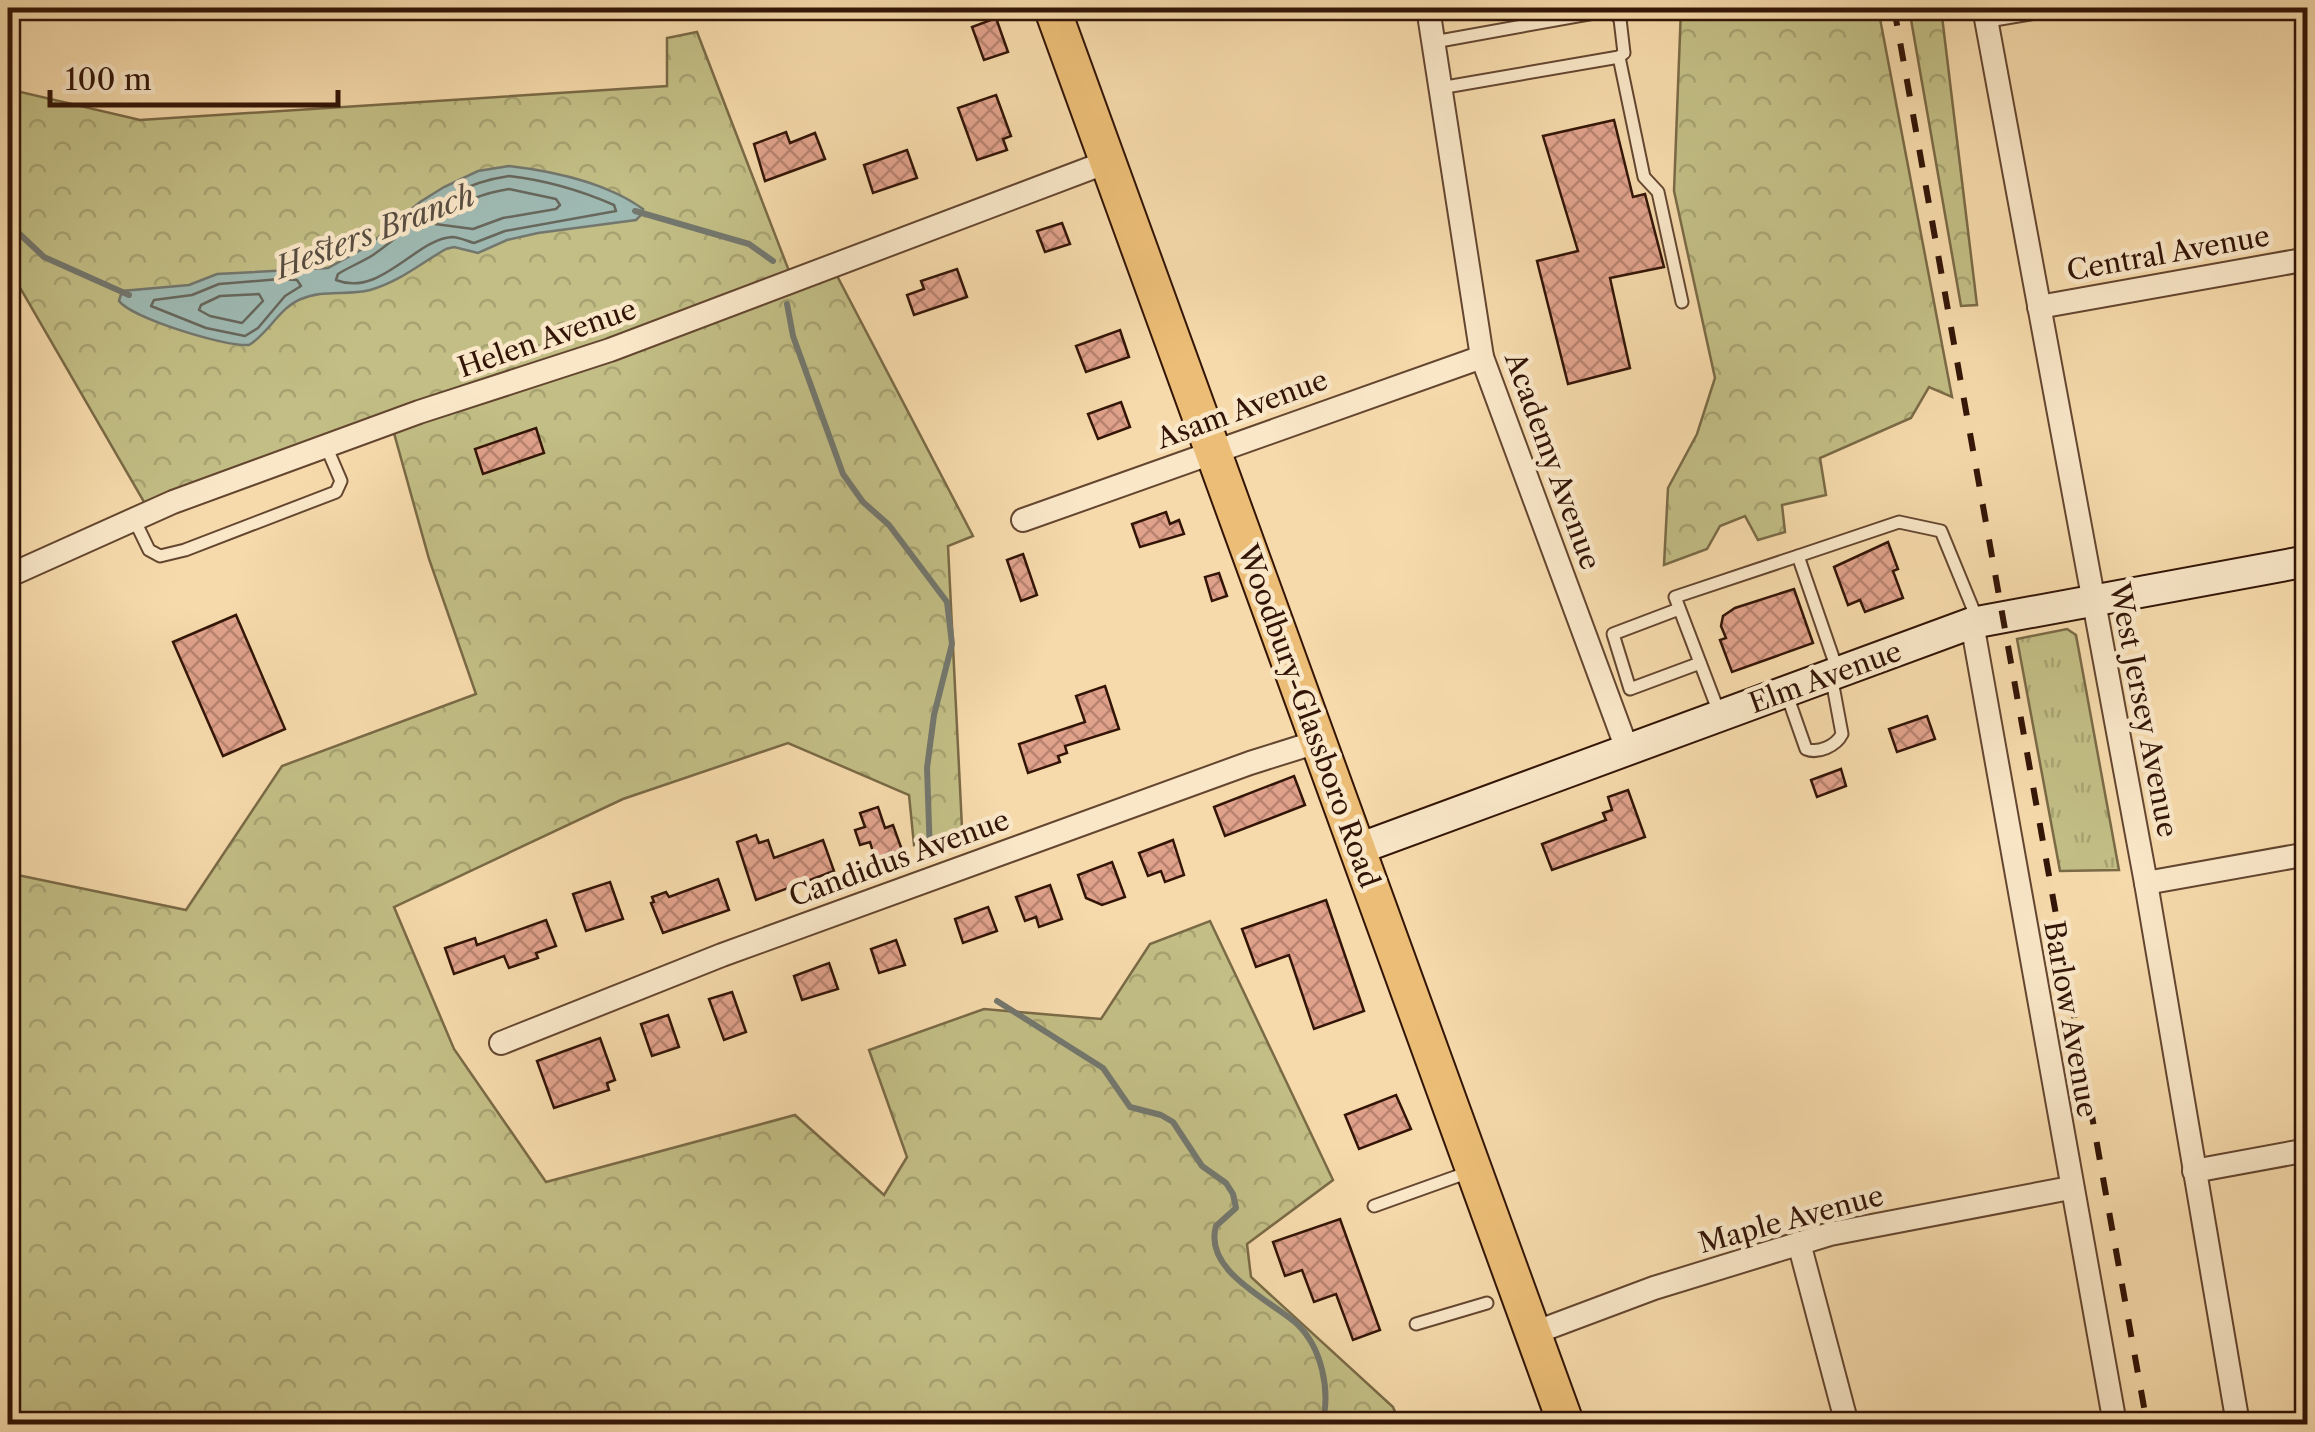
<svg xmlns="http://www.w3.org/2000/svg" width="2315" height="1432" viewBox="0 0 2315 1432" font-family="'Libre Caslon Text',serif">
<defs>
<pattern id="grass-tufts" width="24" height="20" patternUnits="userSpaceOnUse" patternTransform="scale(2.5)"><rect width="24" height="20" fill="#c2be85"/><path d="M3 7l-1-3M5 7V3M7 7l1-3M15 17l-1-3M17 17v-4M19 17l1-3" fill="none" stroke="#a7a271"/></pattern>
<pattern id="forest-crowns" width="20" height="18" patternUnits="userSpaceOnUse" patternTransform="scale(2.5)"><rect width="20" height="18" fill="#c2be85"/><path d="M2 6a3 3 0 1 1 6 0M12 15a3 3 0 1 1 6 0" fill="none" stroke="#a7a271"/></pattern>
<pattern id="building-cross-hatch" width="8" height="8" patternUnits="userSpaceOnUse" patternTransform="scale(2.5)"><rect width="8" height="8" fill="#e1a28c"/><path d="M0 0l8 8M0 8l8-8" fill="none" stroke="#b78370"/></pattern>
</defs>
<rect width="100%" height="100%" fill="#f6daab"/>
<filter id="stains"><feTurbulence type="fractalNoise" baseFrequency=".002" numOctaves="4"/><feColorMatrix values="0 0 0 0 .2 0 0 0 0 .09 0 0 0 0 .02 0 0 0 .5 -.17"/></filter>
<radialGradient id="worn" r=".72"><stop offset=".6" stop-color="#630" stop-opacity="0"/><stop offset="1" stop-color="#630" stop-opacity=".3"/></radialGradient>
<path fill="url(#grass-tufts)" stroke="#7a6a46" stroke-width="2.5" d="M2067,629L2076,635L2119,870L2060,871L2017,639Z"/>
<g fill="url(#forest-crowns)" stroke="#7a6a46" stroke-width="2.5">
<path d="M1681,8H1878L1952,397L1929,387L1911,418L1820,458L1826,495L1782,505L1785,532L1758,540L1745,516L1720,526L1707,549L1664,565L1668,488L1697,434L1715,378L1674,191Z"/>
<path d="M1909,8H1941L1977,305L1961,306Z"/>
<path d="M697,32L794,284L835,272L973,536L948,546L962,828L914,845L909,795L788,743L623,799L394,907L454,1049L546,1182L795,1115L884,1195L907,1157L869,1050L984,1009L1101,1019L1150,944L1210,921L1333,1180L1247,1244L1251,1277L1393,1407L1400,1424H8V873L186,910L282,766L476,694L429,559L392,426L151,514L8,267V89L140,120L667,86V38Z"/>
</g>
<path fill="#9eb9b2" stroke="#73776e" stroke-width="2.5" d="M509,166C552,171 607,183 643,209V213L636,220L538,233L507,240L478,253L454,247L446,249C421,263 399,282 370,290C347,296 323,289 301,299C279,308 269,333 249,345C225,347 132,318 119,301L122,291L189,285L217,274L328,268L368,246L420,202L444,187L478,171Z"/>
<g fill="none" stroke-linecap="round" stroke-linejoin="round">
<g stroke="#68675c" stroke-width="2.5">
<path d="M509,176C544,180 582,191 614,205L616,211L505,231L474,243C467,241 459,237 452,237C416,239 380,298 336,280L338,274C349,267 362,262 373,255C424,220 441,186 509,176Z"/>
<path d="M509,189L556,199L560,205L556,209L503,218L473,229L435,224L436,218C459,203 482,193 509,189Z"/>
<path d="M280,279L297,280L301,286L285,296L258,328L245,336L206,328L151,306L154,300L192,295L219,284Z"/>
<path d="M259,294L263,301L242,323L210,316L199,310L201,305L220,296Z"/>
</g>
<g stroke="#73776e" stroke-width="6">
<path d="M635,211L749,244L773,261"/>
<path d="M8,223L44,257L129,295"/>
<path d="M787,304L793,336L843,474L863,502L889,525L947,602L952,644L934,715L927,768L930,854"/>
<path d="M997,1001L1103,1068L1130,1107L1161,1115L1173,1122L1202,1166L1226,1183L1233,1194L1236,1208L1216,1226C1203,1271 1270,1300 1296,1323C1322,1347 1331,1391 1322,1424"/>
</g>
</g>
<g fill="url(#building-cross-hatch)" stroke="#331507" stroke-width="2.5">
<path d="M996,18L1008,52L984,60L972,27Z"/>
<path d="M996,95L1011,136L1003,139L1007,150L977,160L958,108Z"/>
<path d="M1614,120L1633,197L1645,194L1664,267L1610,278L1630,368L1568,384L1537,261L1578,251L1543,136Z"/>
<path d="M786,132L790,143L815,133L825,159L765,181L754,144Z"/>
<path d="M907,150L917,178L873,193L864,165Z"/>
<path d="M1062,223L1070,244L1045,252L1037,231Z"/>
<path d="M957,269L967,297L914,315L907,295L924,289L921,281Z"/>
<path d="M1120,330L1129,357L1086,372L1076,346Z"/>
<path d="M1121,402L1130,427L1098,439L1088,414Z"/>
<path d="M536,428L544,453L483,474L475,449Z"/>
<path d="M1166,512L1170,524L1179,520L1184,534L1140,547L1132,524Z"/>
<path d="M1888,542L1898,569L1893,571L1903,598L1865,612L1860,600L1848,605L1834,567Z"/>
<path d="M1023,554L1037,595L1021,601L1007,560Z"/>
<path d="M1219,573L1227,596L1212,601L1205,577Z"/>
<path d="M1794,589L1813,643L1732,672L1720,640L1726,638L1721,626L1723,616L1735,608Z"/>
<path d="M236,615L285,729L223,756L173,642Z"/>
<path d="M1105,686L1119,729L1065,746L1067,753L1058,756L1060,762L1028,773L1019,744L1085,722L1076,696Z"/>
<path d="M1927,716L1935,739L1897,752L1889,729Z"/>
<path d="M1841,769L1846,786L1817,797L1811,780Z"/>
<path d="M1294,776L1305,805L1225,836L1214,807Z"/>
<path d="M1628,790L1645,837L1552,870L1542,844L1606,820L1603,813L1612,810L1608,797Z"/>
<path d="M878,807L885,828L893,825L902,850L875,859L870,842L860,845L855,830L865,827L860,813Z"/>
<path d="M756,835L759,843L768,840L774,858L823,840L834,871L756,900L737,842Z"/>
<path d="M1173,840L1184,875L1165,882L1161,871L1148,876L1139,853Z"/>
<path d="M1112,862L1125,897L1102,905L1086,898L1078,875Z"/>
<path d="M718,879L729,910L663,933L651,903L654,902L652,897L666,892L669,897Z"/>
<path d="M610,882L623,919L586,931L573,894Z"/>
<path d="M1050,885L1062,919L1039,927L1036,917L1025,921L1016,897Z"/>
<path d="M1326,900L1364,1011L1314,1029L1289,955L1256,967L1242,929Z"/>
<path d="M988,907L997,931L963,943L955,919Z"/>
<path d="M546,920L556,946L536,953L538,958L509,968L504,956L454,974L445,948L475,938L477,945Z"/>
<path d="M896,940L905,965L879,973L871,949Z"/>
<path d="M829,963L838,989L802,1000L794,976Z"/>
<path d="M732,992L746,1032L724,1040L709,999Z"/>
<path d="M668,1015L679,1047L652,1056L641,1024Z"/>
<path d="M600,1038L615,1080L607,1083L609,1090L554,1108L537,1061Z"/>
<path d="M1396,1095L1411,1129L1359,1149L1345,1115Z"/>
<path d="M1340,1219L1380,1330L1353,1340L1336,1294L1314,1302L1302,1270L1285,1276L1273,1242Z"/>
</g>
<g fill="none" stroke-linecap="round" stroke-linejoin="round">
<g stroke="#644630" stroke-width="15">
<g id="service">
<path d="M1434,42L1611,10L1620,19L1624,53L1619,57L1440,88"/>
<path d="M1619,57L1644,177L1658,192L1682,302"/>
<path d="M134,519L149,550L160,556L185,550L336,492L341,481L326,446"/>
<path d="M1679,609L1613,634L1630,689L1700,663"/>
<path d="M1837,669L1798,556L1899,522L1941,531L1978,621"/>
<path d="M1787,695L1806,749C1818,754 1836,746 1842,734L1831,675"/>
<path d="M1720,715L1675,597L1798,556"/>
<path d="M1374,1206L1469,1172"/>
<path d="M1416,1324L1487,1303"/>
</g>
</g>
<g stroke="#644630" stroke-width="26">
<g id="minor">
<path d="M1428,8L1482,357L1627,749"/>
<path d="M1984,8L2146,883L2238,1424"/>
<path d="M1986,16L2033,8"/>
<path d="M2039,307L2308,259"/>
<path d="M1023,520L1482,357"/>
<path d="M8,576L173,502L419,412L610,350L1107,162"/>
<path d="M1972,623L2115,1424"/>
<path d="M2146,883L2308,854"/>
<path d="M501,1043L722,955L1250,763L1320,741"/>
<path d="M2194,1171L2308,1150"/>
<path d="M1799,1243L1847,1424"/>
<path d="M1534,1333L1654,1288L1830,1234L2070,1188"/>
</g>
</g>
<g stroke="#331507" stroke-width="34">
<path id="secondary" d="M1358,849L1972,623L2308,561"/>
</g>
<g stroke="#331507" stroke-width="39">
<path id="primary" d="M1052,8L1566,1424"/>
</g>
<use href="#service" stroke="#f9e7c8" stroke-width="11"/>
<use href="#minor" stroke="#f9e7c8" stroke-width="22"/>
<use href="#secondary" stroke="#f9e7c8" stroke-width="30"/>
<use href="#primary" stroke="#ebbd76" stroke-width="35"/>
<path stroke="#331507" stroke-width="6" stroke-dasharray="18 18" stroke-linecap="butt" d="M1894,8L2147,1424"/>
</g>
<g text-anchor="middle" stroke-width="9" stroke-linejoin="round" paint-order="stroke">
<g font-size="28" fill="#331507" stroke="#f9e7c8">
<text transform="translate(2168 253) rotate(-10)" y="10">Central Avenue</text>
<text transform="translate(547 338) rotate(-19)" y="10">Helen Avenue</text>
<text transform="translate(1242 409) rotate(-20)" y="10">Asam Avenue</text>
<text transform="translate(1553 461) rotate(70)" y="10">Academy Avenue</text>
<text transform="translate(1825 677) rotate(-20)" y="10">Elm Avenue</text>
<text transform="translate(2144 710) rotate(79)" y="10">West Jersey Avenue</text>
<text transform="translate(1309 716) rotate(70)" y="10">Woodbury-Glassboro Road</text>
<text transform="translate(899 858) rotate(-20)" y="10">Candidus Avenue</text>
<text transform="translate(2071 1019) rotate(80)" y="10">Barlow Avenue</text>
<text transform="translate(1791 1219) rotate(-15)" y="10">Maple Avenue</text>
</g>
<g font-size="30" font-style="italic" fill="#584e43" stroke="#f9e7c8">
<text transform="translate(375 232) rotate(-21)" y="10">Hesters Branch</text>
</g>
</g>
<rect width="2315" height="1432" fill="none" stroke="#f6daab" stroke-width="40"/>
<rect x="10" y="10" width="2295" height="1412" fill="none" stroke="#331507" stroke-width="5"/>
<rect x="20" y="20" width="2275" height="1392" fill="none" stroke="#331507" stroke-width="2.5"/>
<path d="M50 90v15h288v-15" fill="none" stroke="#331507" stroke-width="5"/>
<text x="65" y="90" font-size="30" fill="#331507" stroke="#f9e7c8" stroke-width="8" paint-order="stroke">100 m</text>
<rect width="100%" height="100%" filter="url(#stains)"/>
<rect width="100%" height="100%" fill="url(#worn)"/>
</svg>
